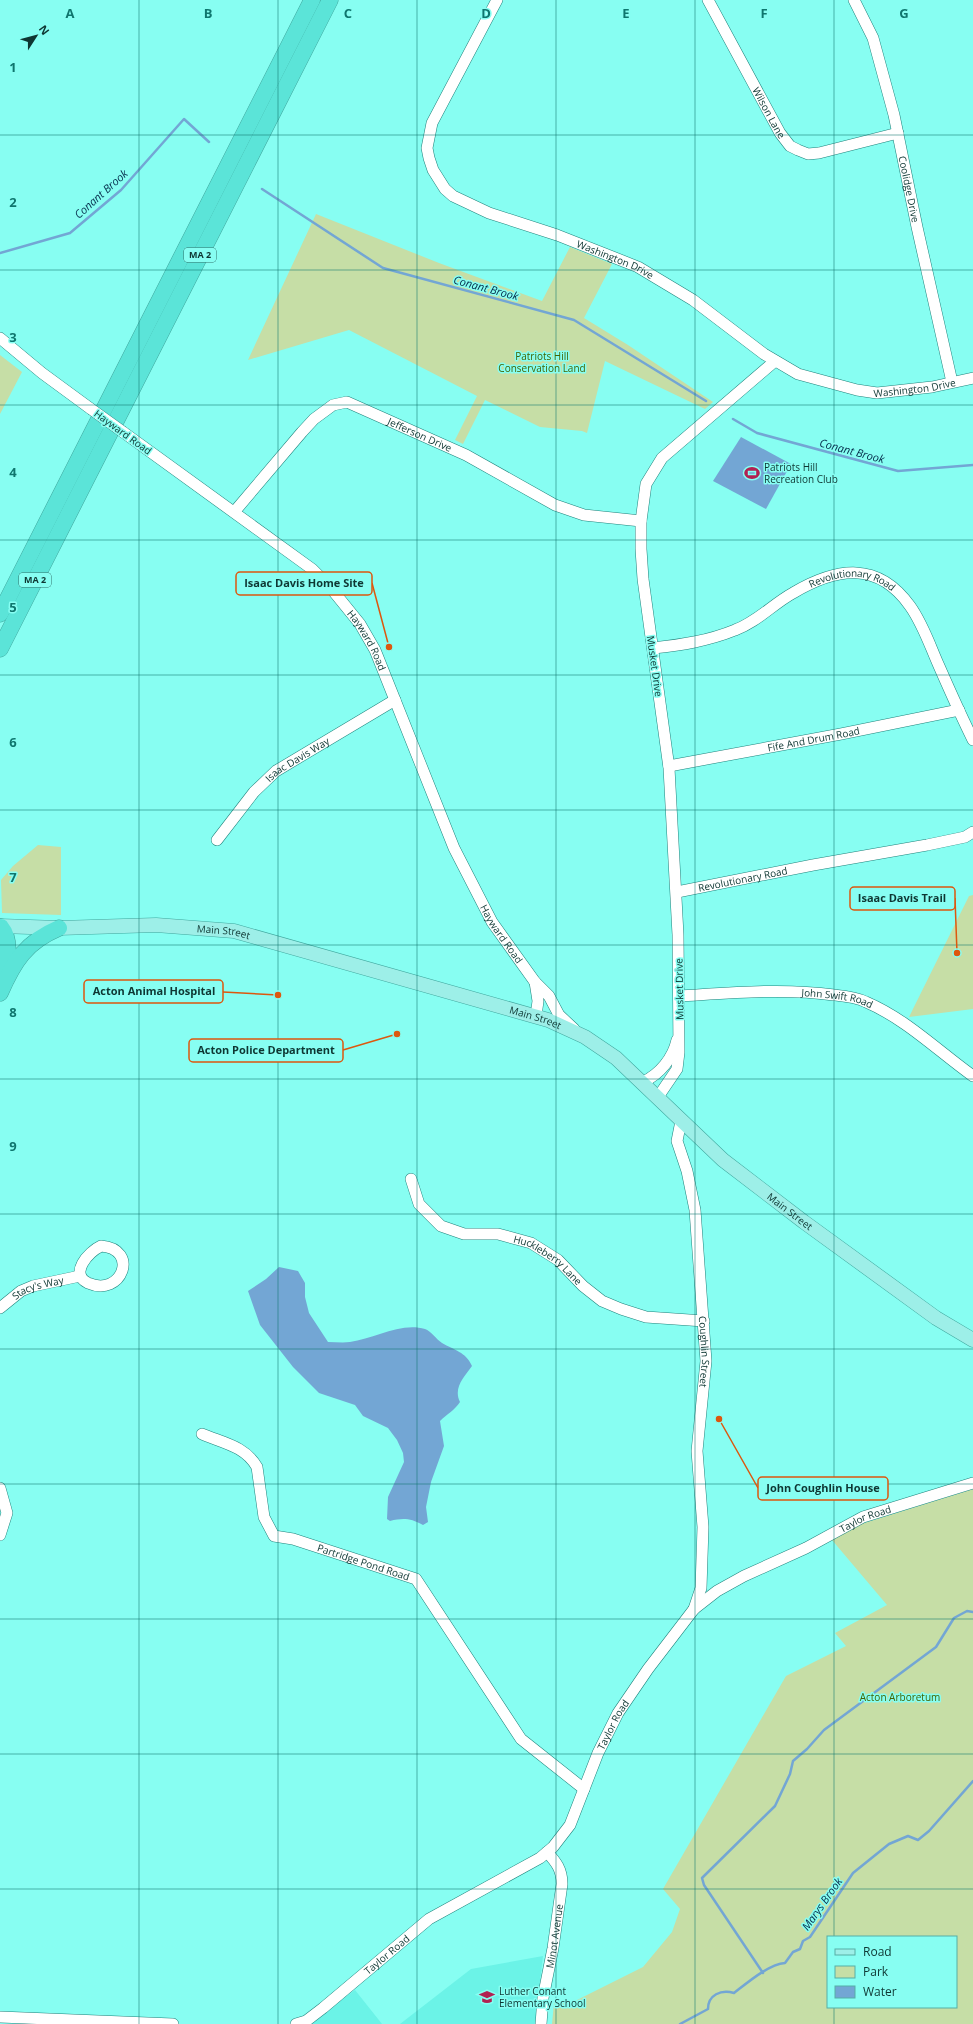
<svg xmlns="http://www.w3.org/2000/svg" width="973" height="2024" viewBox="0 0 973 2024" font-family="'Open Sans',sans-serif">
<rect width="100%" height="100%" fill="#87fef2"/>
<g fill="#6bf3e7">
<path d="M543,1956L535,2024H400L471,1969Z"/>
<path d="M355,1990L382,2024H308L336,2004Z"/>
</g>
<g fill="#c6dea6" fill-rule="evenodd">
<path d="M316,214L439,263L542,301L570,247L612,264L584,318L628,345L713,402L705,409L605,361L587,433L582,431L540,427L485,400L463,444L455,440L477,396L349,330L248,360Z"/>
<path d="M0,355L22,372L0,414Z"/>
<path d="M38,845L61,847V915L2,913L1,880L13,866Z"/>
<path d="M973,895V1009L909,1017L969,896Z"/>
<path d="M973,1489V2024H552L554,2003L575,2001L643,1967L672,1932L680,1909L663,1889L786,1676L846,1646L835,1633L887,1605L832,1540L861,1524ZM828,1937H956V2007H828Z"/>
</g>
<g fill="#73a6d4">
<path d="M741,437L791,464L766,509L713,481Z"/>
<path d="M279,1267L298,1271L305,1283V1297L309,1313L328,1342C335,1342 343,1343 350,1342C374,1339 400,1322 425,1329C431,1331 436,1339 442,1343C454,1350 466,1352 472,1366C464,1377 453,1388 460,1402C455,1410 447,1414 440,1421L444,1446L431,1482L426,1507L428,1522L423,1525C410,1518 403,1518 390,1521L387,1519L388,1497L404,1462L403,1453L397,1440L388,1428L363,1416L355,1405L319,1393L293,1367L260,1325L248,1291L266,1279Z"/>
</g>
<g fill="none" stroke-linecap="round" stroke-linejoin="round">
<g stroke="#73a6d4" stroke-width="2.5">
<path d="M262,189L383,268L574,320L706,401"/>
<path d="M0,253L70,233L121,190L184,119L209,142"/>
<path d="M733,419L757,433L898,471L973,465"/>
<path d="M763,1973L704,1885L702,1878L775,1806L790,1774L793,1761L807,1749L824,1730L936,1647L954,1618L967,1611L973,1612"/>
<path d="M680,2024L708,2009C708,1995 721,1989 734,1993C747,1983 769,1964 785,1963L793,1952L800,1949L803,1941L810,1937L853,1873L889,1844L908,1836L918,1840L929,1831L973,1781"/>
</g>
<g stroke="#20837c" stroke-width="12">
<g id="minor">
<path id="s1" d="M497,0L432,123L427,148L429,158L433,170L445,189L453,196L489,213L557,235L638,267L693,300L764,354L798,374L857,390L877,393L932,387L973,378"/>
<path id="s2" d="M708,0L780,133L790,146L798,150L808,154L819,153L898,133"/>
<path id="s3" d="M854,0L873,38L894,115L917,227L952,382"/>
<path d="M0,338L42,373L91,409"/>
<path id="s4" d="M123,432L312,569L330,587L360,624L375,650L454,848L492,922L535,982L549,996L559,1015L574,1029"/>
<path id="s5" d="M235,511L302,432L314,419L333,405L347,402L466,455L555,505L584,515L641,521"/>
<path id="s6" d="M653,648C681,645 708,641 735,630C757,622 773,604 793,593C837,567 878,561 910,606C923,624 930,646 939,666C950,691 961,716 973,740"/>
<path id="s7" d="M669,766L841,734L959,710"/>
<path id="s8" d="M217,840L254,792L276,771L395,700"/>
<path id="s9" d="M677,892L813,865L927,845L965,837L973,832"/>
<path d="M535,982L538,1001L536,1016"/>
<path id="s10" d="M679,996C730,993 783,988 834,995C844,996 856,997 866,1002C906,1019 938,1051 973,1076"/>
<path d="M643,1082C660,1074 673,1058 677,1040"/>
<path d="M658,1097L677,1069L679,1052L678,935L669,768L643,579L641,549V521L646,484L662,458L775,361"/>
<path id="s11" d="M681,1121L677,1141L687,1171L695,1210L706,1361L697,1451L703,1527L701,1588L694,1609"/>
<path id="s12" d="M411,1179L419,1204L441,1226L464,1234H498L531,1243L558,1260L583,1286L602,1301L621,1309L646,1317L704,1321"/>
<path d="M101,1246C140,1249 122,1298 88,1283C69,1274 88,1252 101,1246Z"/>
<path id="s13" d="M0,1308L21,1291L33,1286L80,1276"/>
<path id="s14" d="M202,1434C223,1443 245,1446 257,1467L264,1517L274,1536L293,1539L416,1579L521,1739L584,1789"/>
<path d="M0,1488L7,1513L0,1535"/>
<path d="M0,2017L173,2024"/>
<path id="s15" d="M296,2024L306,2021L323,2008L429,1919L540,1858L553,1847L570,1825L598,1753L618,1713L648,1669L694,1609L717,1591L744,1576L806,1548L863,1517L973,1483"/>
<path id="s16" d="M541,2024L543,1998L553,1948L562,1884C562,1869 556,1862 547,1852"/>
</g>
</g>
<g stroke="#40a79e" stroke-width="15">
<g id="major">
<path id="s17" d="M0,926L59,928L156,925L234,931L548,1020L585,1037L616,1058L723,1160L804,1222L936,1318L973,1340"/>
</g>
</g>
<g stroke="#40a79e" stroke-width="17">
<g id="highway">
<path d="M0,614L312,0"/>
<path d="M0,649L330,0"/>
<path d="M0,928L1,927C11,939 8,960 5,975"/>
<path d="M0,993C14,961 26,942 59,928"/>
</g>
</g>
<use href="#minor" stroke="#fff" stroke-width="11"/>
<use href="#major" stroke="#9defe8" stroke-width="14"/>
<use href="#highway" stroke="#5be4d8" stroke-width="16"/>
<g stroke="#20837c" stroke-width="12" stroke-linecap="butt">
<path id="minor-bridge" d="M91,409L123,432"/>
</g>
<use href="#minor-bridge" stroke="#fff" stroke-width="11"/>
</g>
<path fill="none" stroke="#0f766e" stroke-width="1" stroke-opacity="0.55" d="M139,0V2024M278,0V2024M417,0V2024M556,0V2024M695,0V2024M834,0V1937M0,135H973M0,270H973M0,405H973M0,540H973M0,675H973M0,810H973M0,945H973M0,1079H973M0,1214H973M0,1349H973M0,1484H973M0,1619H973M0,1754H973M0,1889H973M834,2007V2024"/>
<defs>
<g id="stadium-bare" transform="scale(1.2)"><path d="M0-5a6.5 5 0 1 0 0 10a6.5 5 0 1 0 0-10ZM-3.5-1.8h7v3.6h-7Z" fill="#b12152" stroke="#87fef2" stroke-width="2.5" paint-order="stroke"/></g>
<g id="school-bare" transform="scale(1.2)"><path d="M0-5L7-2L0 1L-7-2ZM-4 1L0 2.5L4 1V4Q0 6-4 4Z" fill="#b12152" stroke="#87fef2" stroke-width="2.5" paint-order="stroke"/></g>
</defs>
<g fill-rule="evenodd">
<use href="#stadium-bare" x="752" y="473"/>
<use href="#school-bare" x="487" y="1997"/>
</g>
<g text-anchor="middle" stroke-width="3" stroke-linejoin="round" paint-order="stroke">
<g fill="#87fef2" stroke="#32726c" stroke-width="1">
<rect x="184" y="248" width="32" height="14" rx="3"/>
<rect x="19" y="573" width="32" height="14" rx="3"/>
</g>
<g font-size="9" font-weight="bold" fill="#0e3632">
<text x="200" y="258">MA 2</text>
<text x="35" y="583">MA 2</text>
</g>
<g font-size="10" fill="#0e3632" stroke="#87fef2">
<text dy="4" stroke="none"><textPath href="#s2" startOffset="128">Wilson Lane</textPath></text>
<text dy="4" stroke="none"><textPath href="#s3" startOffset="198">Coolidge Drive</textPath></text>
<text dy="4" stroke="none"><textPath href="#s1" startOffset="395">Washington Drive</textPath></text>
<text dy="4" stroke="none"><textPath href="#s1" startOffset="731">Washington Drive</textPath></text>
<text transform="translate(123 432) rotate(36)" y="4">Hayward Road</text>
<text dy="4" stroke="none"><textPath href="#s5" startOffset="239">Jefferson Drive</textPath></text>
<text dy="4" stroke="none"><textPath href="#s6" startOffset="217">Revolutionary Road</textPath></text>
<text dy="4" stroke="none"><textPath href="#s4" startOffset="324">Hayward Road</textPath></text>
<text transform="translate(655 666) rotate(82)" y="4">Musket Drive</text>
<text dy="4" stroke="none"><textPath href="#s7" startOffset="147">Fife And Drum Road</textPath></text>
<text dy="4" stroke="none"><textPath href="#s8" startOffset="115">Isaac Davis Way</textPath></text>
<text dy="4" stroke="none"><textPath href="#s9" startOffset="67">Revolutionary Road</textPath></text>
<text dy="4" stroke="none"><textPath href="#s17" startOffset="224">Main Street</textPath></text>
<text dy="4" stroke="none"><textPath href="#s4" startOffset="648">Hayward Road</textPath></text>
<text transform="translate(679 989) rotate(-91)" y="4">Musket Drive</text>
<text dy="4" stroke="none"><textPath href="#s10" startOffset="159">John Swift Road</textPath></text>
<text dy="4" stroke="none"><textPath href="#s17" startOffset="548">Main Street</textPath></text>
<text dy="4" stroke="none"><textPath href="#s17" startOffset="871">Main Street</textPath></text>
<text dy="4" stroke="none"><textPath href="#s12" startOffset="173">Huckleberry Lane</textPath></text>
<text dy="4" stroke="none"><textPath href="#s13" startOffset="44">Stacy's Way</textPath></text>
<text dy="4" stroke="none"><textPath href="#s11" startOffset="234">Coughlin Street</textPath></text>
<text dy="4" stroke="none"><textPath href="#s15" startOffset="787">Taylor Road</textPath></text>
<text dy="4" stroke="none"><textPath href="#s14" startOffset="231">Partridge Pond Road</textPath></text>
<text dy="4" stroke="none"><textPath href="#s15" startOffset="451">Taylor Road</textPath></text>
<text dy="4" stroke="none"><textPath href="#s16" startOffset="89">Minot Avenue</textPath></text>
<text dy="4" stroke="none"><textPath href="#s15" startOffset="115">Taylor Road</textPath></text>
</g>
<g font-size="10" fill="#456201" stroke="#87fef2">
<text x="542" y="360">Patriots Hill<tspan x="542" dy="12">Conservation Land</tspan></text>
<text x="900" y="1701">Acton Arboretum</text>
</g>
<g font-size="10" fill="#0e3632" stroke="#87fef2" text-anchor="start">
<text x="764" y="471">Patriots Hill<tspan x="764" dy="12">Recreation Club</tspan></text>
<text x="499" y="1995">Luther Conant<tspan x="499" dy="12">Elementary School</tspan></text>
</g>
<g font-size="11" font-style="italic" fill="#062e4c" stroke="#87fef2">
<text transform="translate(101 194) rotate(-42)" y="4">Conant Brook</text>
<text transform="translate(486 288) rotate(15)" y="4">Conant Brook</text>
<text transform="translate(852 451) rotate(15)" y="4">Conant Brook</text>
<text transform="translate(822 1904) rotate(-55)" y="4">Marys Brook</text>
</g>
</g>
<g font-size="13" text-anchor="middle" font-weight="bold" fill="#0f766e" stroke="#87fef2" stroke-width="3" stroke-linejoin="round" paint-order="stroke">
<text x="70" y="18">A</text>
<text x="208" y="18">B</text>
<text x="348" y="18">C</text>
<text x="486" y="18">D</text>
<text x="626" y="18">E</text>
<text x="764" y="18">F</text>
<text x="904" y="18">G</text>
<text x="13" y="72">1</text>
<text x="13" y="207">2</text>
<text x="13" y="342">3</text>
<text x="13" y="477">4</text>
<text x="13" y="612">5</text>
<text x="13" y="747">6</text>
<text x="13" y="882">7</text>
<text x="13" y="1017">8</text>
<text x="13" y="1151">9</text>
</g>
<path fill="none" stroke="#dd570e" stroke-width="1.5" d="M389 647L372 583M957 953L955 898M278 995L223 992M397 1034L343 1050M719 1419L758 1488"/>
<g fill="#dd570e" stroke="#87fef2" stroke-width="1.5">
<circle cx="389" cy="647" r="4"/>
<circle cx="957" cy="953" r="4"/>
<circle cx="278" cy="995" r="4"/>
<circle cx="397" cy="1034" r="4"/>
<circle cx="719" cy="1419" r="4"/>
</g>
<g fill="#87fef2" stroke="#dd570e" stroke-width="1.5">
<rect x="236" y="572" width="136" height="23" rx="4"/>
<rect x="850" y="887" width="105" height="23" rx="4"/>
<rect x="84" y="980" width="139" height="23" rx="4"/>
<rect x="189" y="1039" width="154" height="23" rx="4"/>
<rect x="758" y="1477" width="130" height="23" rx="4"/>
</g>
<g font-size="11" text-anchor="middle" font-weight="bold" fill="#0e3632">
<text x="304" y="587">Isaac Davis Home Site</text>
<text x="902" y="902">Isaac Davis Trail</text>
<text x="154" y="995">Acton Animal Hospital</text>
<text x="266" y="1054">Acton Police Department</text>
<text x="823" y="1492">John Coughlin House</text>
</g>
<rect x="827" y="1936" width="130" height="72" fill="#87fef2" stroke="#57aea5"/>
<rect x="835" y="1949" width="20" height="6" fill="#9defe8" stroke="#57aea5"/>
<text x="863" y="1956" font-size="12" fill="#0e3632">Road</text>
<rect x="835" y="1966" width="20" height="12" fill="#c6dea6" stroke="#57aea5"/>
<text x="863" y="1976" font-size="12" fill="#0e3632">Park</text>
<rect x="835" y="1986" width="20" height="12" fill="#73a6d4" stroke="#57aea5"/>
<text x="863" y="1996" font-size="12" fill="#0e3632">Water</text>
<g transform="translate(36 36) rotate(54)" stroke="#87fef2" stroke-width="3" paint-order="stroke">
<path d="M0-3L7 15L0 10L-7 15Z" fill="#0e3632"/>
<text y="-6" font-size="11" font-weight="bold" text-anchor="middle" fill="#0e3632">N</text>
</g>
</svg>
